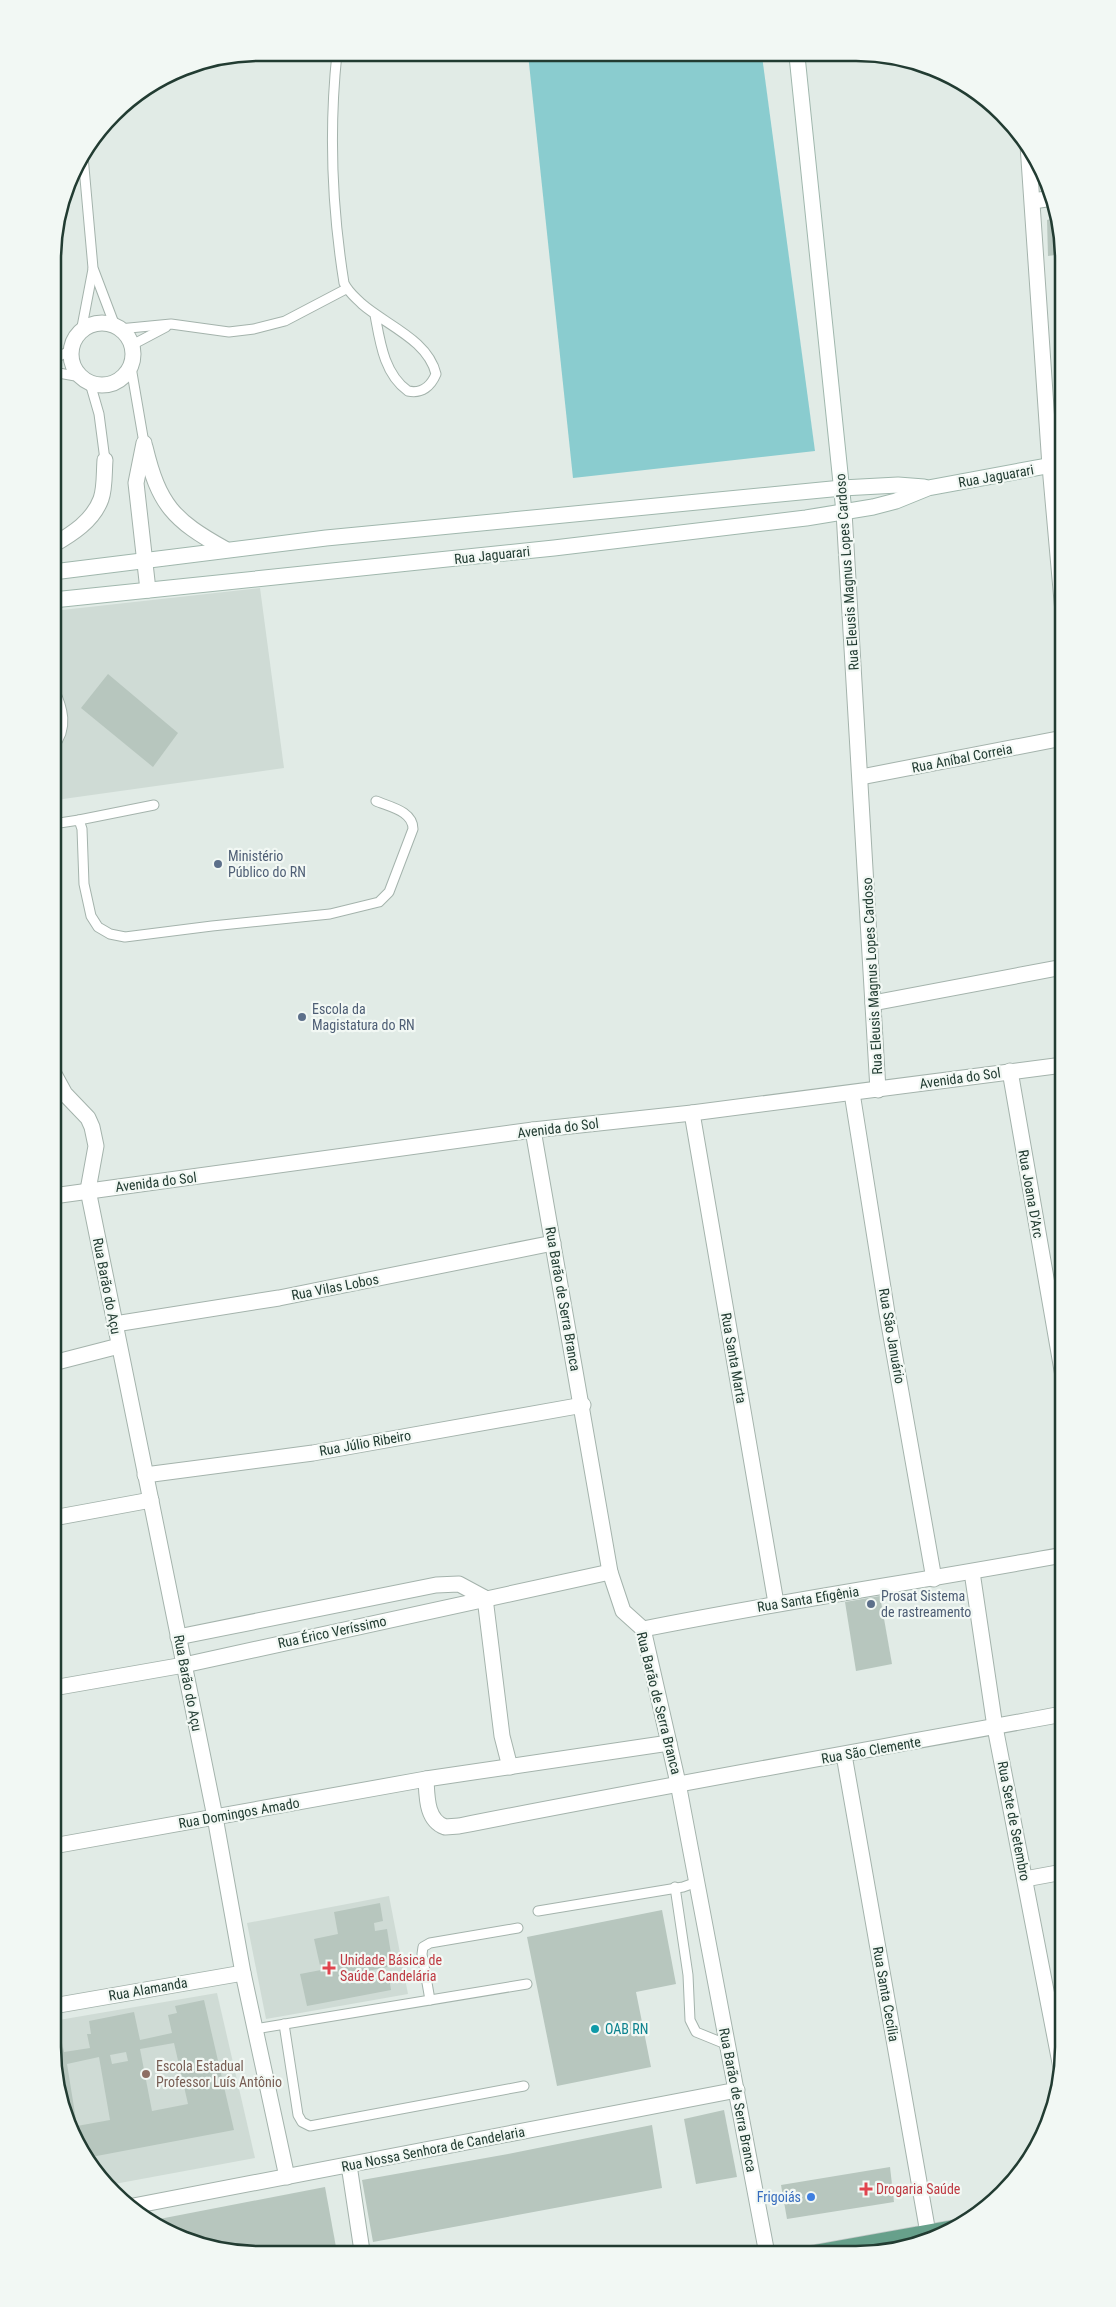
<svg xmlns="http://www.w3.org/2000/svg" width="1116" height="2307" viewBox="0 0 1116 2307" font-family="'Roboto Condensed',sans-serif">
<rect width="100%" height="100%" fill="#e1ebe6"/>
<g fill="#cfdbd5">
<path d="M260,588L284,768L56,800L53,785V611Z"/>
<path d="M389,1896L408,1994L266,2019L247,1923Z"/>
<path d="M217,1993L255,2158L109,2185L80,2151L60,2101L53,2047V2021Z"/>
</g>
<path fill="#8acccf" d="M528,54L762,56L815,451L573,478Z"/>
<g fill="#b7c6be" fill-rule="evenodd">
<path d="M1058,217L1063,254L1048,256L1047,220Z"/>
<path d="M1063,257V290L1056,259Z"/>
<path d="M1063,291V319L1057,292Z"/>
<path d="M1063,325V347L1058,326Z"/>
<path d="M108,674L178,733L153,767L81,708Z"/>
<path d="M880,1596L892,1664L856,1671L845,1602Z"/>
<path d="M380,1903L383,1921L374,1923L375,1931L387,1929L393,1966L367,1971L368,1975L388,1971L391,1990L307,2006L300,1974L321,1970L314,1939L338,1934L334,1912Z"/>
<path d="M662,1910L676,1984L636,1992L651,2067L557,2086L527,1937Z"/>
<path d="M204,2000L234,2130L86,2158L80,2151L60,2101L52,2047L53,2021L57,2020L64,2052L90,2048L87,2034H91L89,2021L134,2012L140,2040L172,2033L168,2015L177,2013L175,2006ZM174,2043L188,2104L152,2111L140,2049ZM126,2052L128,2061L112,2064L110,2055ZM99,2057L110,2120L77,2126L67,2064Z"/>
<path d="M724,2110L737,2177L696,2184L684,2119Z"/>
<path d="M652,2125L662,2188L373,2242L362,2180L508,2154Z"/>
<path d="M890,2167L894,2202L787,2219L781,2185Z"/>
<path d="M325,2187L336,2247L313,2251H220L168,2233L149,2221Z"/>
</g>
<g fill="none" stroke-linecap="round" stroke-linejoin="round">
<g stroke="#a4b3ac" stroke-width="11">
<g id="lane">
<path d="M337,53C329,129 332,208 344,283C348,292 355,297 362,304C386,325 428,340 436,374C431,386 422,394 408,391C384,374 380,342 375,315"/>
<path d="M83,156L93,268L115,326"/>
<path d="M119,329L171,324L229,332L254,329L285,321L346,289"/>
<path d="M81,332L93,269"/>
<path d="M132,345L166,327"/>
<path d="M53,359L72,350"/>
<path d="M131,367L144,443"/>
<path d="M53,372L81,377"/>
<path d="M90,383L99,414L105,460"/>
<path d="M53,747C69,728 63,708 53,687"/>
<path d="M79,820L154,805"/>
<path d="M53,824L79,820L82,829L84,884L91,916L98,927L110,934L125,937L212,926L330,914L379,902L389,892L413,829C413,811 390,807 376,801"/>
<path d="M675,1887L688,1975L690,2020L696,2032L728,2045"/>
<path d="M538,1911L683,1887L697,1882"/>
<path d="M430,2000L422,1954L423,1947L430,1943L518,1928"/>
<path d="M284,2024L298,2115L302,2122L310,2126L524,2086"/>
<path d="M255,2029L527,1984"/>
</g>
</g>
<g stroke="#a4b3ac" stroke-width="17">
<g id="street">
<path d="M1028,145L1050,466L1063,612"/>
<path d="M1033,201L1053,198"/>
<circle cx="102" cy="354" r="31"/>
<path d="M144,443L136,483L148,590"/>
<path d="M145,447C159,505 173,520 225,549"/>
<path d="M844,512L878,1090"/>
<path d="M53,545C72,534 93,521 101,499C105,488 104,472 105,460"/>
<path d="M861,777L1063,738"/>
<path d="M873,1003L1063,967"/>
<path d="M1010,1071L1063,1376"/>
<path d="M53,1072L65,1094L88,1118L92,1127L96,1146L88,1190L215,1817L243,1973L287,2177"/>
<path d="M852,1093L887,1313L934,1579"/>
<path d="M692,1113L776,1603"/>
<path d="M533,1130L610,1572L623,1611L643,1629L678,1783L767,2254"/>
<path d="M53,1196L533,1130L692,1113L1063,1065"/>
<path d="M115,1324L279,1298L553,1243"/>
<path d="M53,1363L119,1346"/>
<path d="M145,1475L313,1453L583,1405"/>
<path d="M53,1518L151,1500"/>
<path d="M972,1572L995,1727L1061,2068"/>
<path d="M485,1598L502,1736L510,1767"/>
<path d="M643,1629C782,1601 923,1581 1063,1555"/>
<path d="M178,1637L436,1585L459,1584L485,1598"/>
<path d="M53,1688L184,1665L610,1572"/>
<path d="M844,1755L928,2233"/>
<path d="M426,1779C427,1796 426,1820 445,1827L459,1826C660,1786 862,1751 1063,1714"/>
<path d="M53,1846L426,1779L669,1743"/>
<path d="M1025,1879L1063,1872"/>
<path d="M53,2006L243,1973"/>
<path d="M349,2165L362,2251"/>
<path d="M128,2207L737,2090"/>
</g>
</g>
<g stroke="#a0b7ad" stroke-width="17">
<g id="secondary">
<path d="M797,56L844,512"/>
<path d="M53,572L326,538L842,488L898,485L924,487"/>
<path d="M53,600L554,548L806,518L873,507L896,501L928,488L1063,463"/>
</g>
</g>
<g stroke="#c1c8c6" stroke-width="17">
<path id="primary" d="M807,2254L952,2228"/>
</g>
<use href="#lane" stroke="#fff" stroke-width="9"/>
<use href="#street" stroke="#fff" stroke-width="15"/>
<use href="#secondary" stroke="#fff" stroke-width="15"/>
<use href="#primary" stroke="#67a08b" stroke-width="15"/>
</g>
<g fill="#5c6f8a" stroke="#f2f8f4" stroke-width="2">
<circle cx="218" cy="864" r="5"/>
<circle cx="302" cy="1017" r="5"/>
<circle cx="871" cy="1604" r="5"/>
</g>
<g fill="#e0444e" stroke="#f2f8f4" stroke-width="2">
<path d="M326.5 1960.5h5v5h5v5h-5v5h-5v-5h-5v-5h5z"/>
<path d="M863.5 2181.5h5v5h5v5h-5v5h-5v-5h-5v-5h5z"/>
</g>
<circle fill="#0f9aa8" stroke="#f2f8f4" stroke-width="2" cx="595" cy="2029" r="5"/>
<circle fill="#8d6e63" stroke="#f2f8f4" stroke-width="2" cx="146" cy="2074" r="5"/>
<circle fill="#3f7fe0" stroke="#f2f8f4" stroke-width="2" cx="811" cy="2197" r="5"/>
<g text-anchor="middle" stroke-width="4.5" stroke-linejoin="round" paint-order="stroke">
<g font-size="14" fill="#223c32" stroke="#f2f8f4">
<text transform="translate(996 476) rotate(-10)" y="5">Rua Jaguarari</text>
<text transform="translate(492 555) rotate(-6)" y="5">Rua Jaguarari</text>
<text transform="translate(847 572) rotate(-94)" y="5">Rua Eleusis Magnus Lopes Cardoso</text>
<text transform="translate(962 758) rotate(-11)" y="5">Rua Aníbal Correia</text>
<text transform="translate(872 976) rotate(-93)" y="5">Rua Eleusis Magnus Lopes Cardoso</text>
<text transform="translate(960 1078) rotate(-8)" y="5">Avenida do Sol</text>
<text transform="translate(558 1128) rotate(-7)" y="5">Avenida do Sol</text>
<text transform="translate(156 1182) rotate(-7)" y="5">Avenida do Sol</text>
<text transform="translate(1031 1194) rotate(80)" y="5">Rua Joana D'Arc</text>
<text transform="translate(107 1286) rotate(79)" y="5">Rua Barão do Açu</text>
<text transform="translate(335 1287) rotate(-11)" y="5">Rua Vilas Lobos</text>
<text transform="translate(563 1299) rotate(80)" y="5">Rua Barão de Serra Branca</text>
<text transform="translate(892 1336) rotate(80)" y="5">Rua São Januário</text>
<text transform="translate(734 1358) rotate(80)" y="5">Rua Santa Marta</text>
<text transform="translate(365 1443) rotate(-10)" y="5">Rua Júlio Ribeiro</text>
<text transform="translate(808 1599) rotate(-9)" y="5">Rua Santa Efigênia</text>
<text transform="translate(332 1632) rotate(-12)" y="5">Rua Érico Veríssimo</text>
<text transform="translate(188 1683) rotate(79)" y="5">Rua Barão do Açu</text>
<text transform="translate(659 1703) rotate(76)" y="5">Rua Barão de Serra Branca</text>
<text transform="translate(871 1750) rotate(-10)" y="5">Rua São Clemente</text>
<text transform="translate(239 1813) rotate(-10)" y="5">Rua Domingos Amado</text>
<text transform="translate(1014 1821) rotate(79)" y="5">Rua Sete de Setembro</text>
<text transform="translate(148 1989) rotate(-10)" y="5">Rua Alamanda</text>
<text transform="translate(886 1994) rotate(80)" y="5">Rua Santa Cecília</text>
<text transform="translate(738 2100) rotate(79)" y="5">Rua Barão de Serra Branca</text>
<text transform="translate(433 2149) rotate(-11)" y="5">Rua Nossa Senhora de Candelaria</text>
</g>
<g font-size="14" fill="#4e5e75" stroke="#f2f8f4" text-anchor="start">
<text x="228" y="861">Ministério<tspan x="228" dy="16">Público do RN</tspan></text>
<text x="312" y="1014">Escola da<tspan x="312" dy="16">Magistatura do RN</tspan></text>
<text x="881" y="1601">Prosat Sistema<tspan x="881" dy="16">de rastreamento</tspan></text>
</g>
<g font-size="14" fill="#be3a42" stroke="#f2f8f4" text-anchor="start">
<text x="340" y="1965">Unidade Básica de<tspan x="340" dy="16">Saúde Candelária</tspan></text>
<text x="876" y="2194">Drogaria Saúde</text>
</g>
<g font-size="14" fill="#0d838f" stroke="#f2f8f4" text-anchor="start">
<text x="605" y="2034">OAB RN</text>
</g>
<g font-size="14" fill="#785e54" stroke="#f2f8f4" text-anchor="start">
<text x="156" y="2071">Escola Estadual<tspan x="156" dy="16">Professor Luís Antônio</tspan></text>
</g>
<g font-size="14" fill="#366cbe" stroke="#f2f8f4" text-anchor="end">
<text x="801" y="2202">Frigoiás</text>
</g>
</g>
<path d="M0 0H1116V2307H0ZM260 61H856A199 199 0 0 1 1055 260V2047A199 199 0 0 1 856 2246H260A199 199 0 0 1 61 2047V260A199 199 0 0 1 260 61Z" fill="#f2f8f4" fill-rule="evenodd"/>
<path fill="none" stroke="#223c32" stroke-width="2.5" d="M260 61H856A199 199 0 0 1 1055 260V2047A199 199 0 0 1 856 2246H260A199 199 0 0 1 61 2047V260A199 199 0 0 1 260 61Z"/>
</svg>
